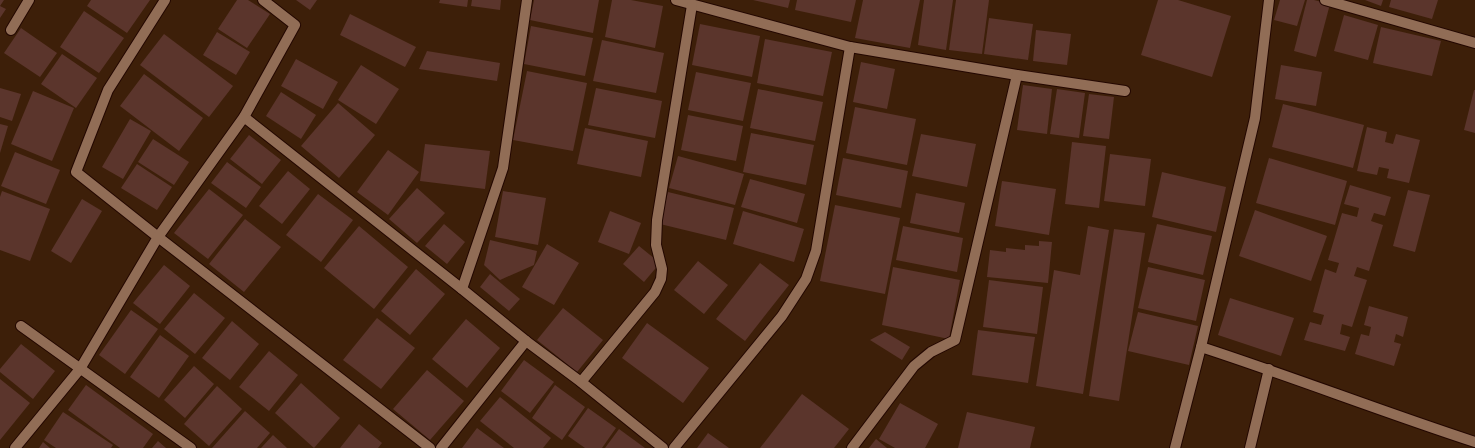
<svg xmlns="http://www.w3.org/2000/svg" width="1475" height="448" viewBox="0 0 1475 448" font-family="'IBM Plex Serif',serif">
<rect width="100%" height="100%" fill="#3d1f09"/>
<g fill="#5b352c">
<path d="M0,0H4L0,6L6,9L0,18Z"/>
<path d="M91,0H150L127,33L87,6Z"/>
<path d="M237,0H248L270,14L247,48L218,29Z"/>
<path d="M296,0H317L310,10Z"/>
<path d="M440,0H468L467,7L439,3Z"/>
<path d="M472,0H501L500,10L471,6Z"/>
<path d="M534,0H599L593,33L530,20Z"/>
<path d="M612,0H631L663,6L655,48L605,37Z"/>
<path d="M753,0H790L788,8Z"/>
<path d="M797,0H856L851,22L795,10Z"/>
<path d="M863,0H920L910,48L855,38Z"/>
<path d="M924,0H953L946,50L918,45Z"/>
<path d="M956,0H989L982,54L949,50Z"/>
<path d="M1158,0H1178L1231,16L1212,77L1141,55Z"/>
<path d="M1280,0H1305L1297,26L1274,20Z"/>
<path d="M1307,0H1314L1330,4L1316,57L1294,51Z"/>
<path d="M1365,0H1383L1381,6Z"/>
<path d="M1391,0H1438L1432,19L1389,7Z"/>
<path d="M84,11L124,38L99,73L60,47Z"/>
<path d="M350,14L416,47L405,67L340,35Z"/>
<path d="M1344,15L1378,25L1368,60L1334,51Z"/>
<path d="M989,18L1033,24L1028,60L984,54Z"/>
<path d="M700,24L760,36L752,77L692,65Z"/>
<path d="M531,26L593,38L585,76L524,64Z"/>
<path d="M1381,27L1441,41L1432,76L1373,63Z"/>
<path d="M21,28L57,53L40,77L4,53Z"/>
<path d="M1036,30L1071,34L1067,65L1033,61Z"/>
<path d="M217,32L250,52L236,75L203,55Z"/>
<path d="M164,34L233,86L209,117L140,65Z"/>
<path d="M765,39L832,52L823,96L757,83Z"/>
<path d="M602,40L664,53L656,93L593,81Z"/>
<path d="M427,51L500,63L497,81L419,69Z"/>
<path d="M62,54L97,78L76,108L41,84Z"/>
<path d="M296,59L338,82L323,109L281,86Z"/>
<path d="M861,62L895,69L887,109L853,102Z"/>
<path d="M361,65L399,89L376,124L338,100Z"/>
<path d="M1281,65L1322,72L1316,106L1275,99Z"/>
<path d="M527,71L587,83L573,151L513,140Z"/>
<path d="M696,72L751,83L743,121L688,110Z"/>
<path d="M144,74L203,118L179,151L120,106Z"/>
<path d="M1023,85L1052,89L1047,134L1017,130Z"/>
<path d="M0,88L21,94L12,121L0,117Z"/>
<path d="M596,88L662,101L655,138L588,125Z"/>
<path d="M758,89L823,102L815,141L750,128Z"/>
<path d="M1057,89L1085,93L1079,138L1050,134Z"/>
<path d="M1474,90H1475V133L1464,130Z"/>
<path d="M33,91L74,108L52,161L11,144Z"/>
<path d="M281,92L316,115L301,139L266,116Z"/>
<path d="M1089,94L1114,97L1109,139L1083,136Z"/>
<path d="M338,103L375,135L339,178L301,146Z"/>
<path d="M1283,104L1364,125L1353,168L1272,147Z"/>
<path d="M855,107L916,119L907,165L846,153Z"/>
<path d="M688,115L743,126L736,161L681,150Z"/>
<path d="M130,119L151,131L123,179L102,167Z"/>
<path d="M0,124L8,126L0,153Z"/>
<path d="M1367,127L1387,132L1385,142L1393,144L1396,134L1420,140L1409,183L1387,178L1389,169L1379,167L1377,175L1357,171Z"/>
<path d="M585,128L648,141L641,177L577,164Z"/>
<path d="M751,133L814,145L806,185L743,172Z"/>
<path d="M921,134L976,144L967,187L912,176Z"/>
<path d="M249,135L281,160L262,184L230,159Z"/>
<path d="M153,139L189,162L174,185L138,162Z"/>
<path d="M1072,142L1106,146L1099,208L1065,204Z"/>
<path d="M425,144L490,151L485,189L420,181Z"/>
<path d="M388,150L419,172L388,215L357,192Z"/>
<path d="M15,152L60,170L46,204L1,186Z"/>
<path d="M1110,154L1151,159L1145,206L1104,201Z"/>
<path d="M678,156L744,174L735,205L669,188Z"/>
<path d="M843,158L908,171L901,208L836,195Z"/>
<path d="M1269,158L1347,181L1335,225L1256,203Z"/>
<path d="M227,162L261,187L246,208L211,183Z"/>
<path d="M137,164L172,187L157,210L121,188Z"/>
<path d="M288,171L310,189L282,224L259,206Z"/>
<path d="M1162,172L1226,187L1216,232L1152,217Z"/>
<path d="M750,179L805,194L797,223L741,207Z"/>
<path d="M1002,181L1056,189L1049,235L995,226Z"/>
<path d="M1350,185L1391,197L1385,216L1374,213L1371,221L1383,225L1369,271L1357,267L1354,276L1367,280L1352,327L1342,324L1340,334L1350,337L1345,351L1304,340L1310,322L1321,325L1324,315L1313,312L1325,269L1336,273L1339,263L1328,260L1342,213L1357,217L1359,208L1344,204Z"/>
<path d="M417,188L445,213L417,243L389,219Z"/>
<path d="M209,189L243,215L208,259L174,233Z"/>
<path d="M1408,190L1430,195L1415,252L1393,246Z"/>
<path d="M2,191L50,209L30,261L0,250V197Z"/>
<path d="M503,191L546,198L538,245L495,237Z"/>
<path d="M668,192L734,208L726,240L660,224Z"/>
<path d="M916,193L965,203L959,233L910,223Z"/>
<path d="M318,194L353,220L321,262L286,235Z"/>
<path d="M82,199L102,211L71,263L51,251Z"/>
<path d="M835,205L900,218L885,294L820,281Z"/>
<path d="M1255,210L1327,236L1311,281L1239,256Z"/>
<path d="M610,211L641,223L629,254L598,242Z"/>
<path d="M743,211L804,229L794,262L733,244Z"/>
<path d="M245,219L281,247L244,292L209,264Z"/>
<path d="M444,224L465,242L447,264L425,246Z"/>
<path d="M1157,224L1212,236L1203,275L1148,262Z"/>
<path d="M359,226L408,267L374,309L324,268Z"/>
<path d="M903,226L963,238L957,272L896,260Z"/>
<path d="M1088,226L1109,230L1083,394L1036,386L1054,270L1080,275Z"/>
<path d="M1114,229L1145,233L1119,401L1089,396Z"/>
<path d="M490,240L537,251L534,265L500,280L484,265Z"/>
<path d="M1039,241L1052,242L1048,283L987,277L990,250L1006,252V248L1025,250V245L1039,246Z"/>
<path d="M547,244L579,263L554,305L522,287Z"/>
<path d="M639,246L660,263L644,282L623,264Z"/>
<path d="M698,261L728,285L704,314L674,290Z"/>
<path d="M760,263L789,285L745,341L716,319Z"/>
<path d="M164,265L190,286L160,324L133,303Z"/>
<path d="M893,267L960,280L949,339L882,325Z"/>
<path d="M1148,267L1205,280L1196,321L1138,308Z"/>
<path d="M416,269L445,294L410,335L381,311Z"/>
<path d="M490,274L520,299L509,311L480,287Z"/>
<path d="M989,280L1043,287L1037,334L983,327Z"/>
<path d="M194,293L225,318L195,354L164,329Z"/>
<path d="M1230,298L1294,318L1281,356L1218,335Z"/>
<path d="M1369,306L1408,317L1403,337L1396,334L1394,342L1401,344L1394,366L1355,354L1361,334L1369,336L1371,327L1364,325Z"/>
<path d="M563,308L603,340L577,372L537,340Z"/>
<path d="M131,310L158,329L125,374L99,355Z"/>
<path d="M1138,312L1198,326L1189,365L1128,351Z"/>
<path d="M377,318L415,348L381,389L343,360Z"/>
<path d="M466,319L500,348L467,388L432,359Z"/>
<path d="M232,321L259,344L230,380L202,358Z"/>
<path d="M647,323L709,368L683,403L622,358Z"/>
<path d="M978,330L1035,337L1028,383L972,375Z"/>
<path d="M885,332L910,347L902,360L870,340Z"/>
<path d="M160,335L189,356L159,398L130,377Z"/>
<path d="M21,344L55,371L33,399L0,372V369Z"/>
<path d="M269,351L298,375L269,411L239,387Z"/>
<path d="M524,360L554,382L530,413L501,391Z"/>
<path d="M194,366L214,384L185,418L164,400Z"/>
<path d="M427,370L464,401L430,440L393,409Z"/>
<path d="M0,379L30,403L0,440Z"/>
<path d="M301,383L340,418L314,448L275,413Z"/>
<path d="M86,385L153,434L143,448H120L68,410Z"/>
<path d="M555,385L585,407L562,440L532,418Z"/>
<path d="M217,386L242,409L209,446L184,424Z"/>
<path d="M802,394L849,429L834,448H760Z"/>
<path d="M500,397L551,438L543,448H514L480,421Z"/>
<path d="M900,403L938,424L925,448H895L879,439Z"/>
<path d="M588,408L616,428L602,448H585L568,436Z"/>
<path d="M245,411L270,433L257,448H212Z"/>
<path d="M63,412L113,445L111,448H56L44,440Z"/>
<path d="M967,412L1035,427L1030,448H958Z"/>
<path d="M359,424L382,443L378,448H340Z"/>
<path d="M477,428L504,448H462Z"/>
<path d="M619,429L645,448H605Z"/>
<path d="M708,433L729,448H697Z"/>
<path d="M273,435L287,448H261Z"/>
<path d="M876,439L887,448H869Z"/>
<path d="M158,441L166,448H152Z"/>
<path d="M43,442L50,448H39Z"/>
</g>
<g fill="none" stroke-linecap="round" stroke-linejoin="round">
<g stroke="#230700" stroke-width="12">
<g id="minor">
<path d="M165,0L108,90L76,172L158,237L430,448"/>
<path d="M676,0L850,47L1017,75L1125,91"/>
<path d="M1325,0L1475,43"/>
<path d="M11,30L29,0"/>
<path d="M244,117L462,289L526,341L581,382L663,448"/>
<path d="M462,289L503,168L527,0"/>
<path d="M21,326L191,448"/>
<path d="M1201,347C1293,377 1383,412 1475,442"/>
<path d="M581,382L655,292L661,279L662,269L656,245L657,220L692,5"/>
<path d="M15,448L80,369L158,237L244,117L295,25L263,0"/>
<path d="M441,448L526,341"/>
<path d="M674,448L782,316L806,279L816,251L850,47"/>
<path d="M852,448L914,366L931,352L955,340L1017,75"/>
<path d="M1175,448L1201,347L1255,118L1269,0"/>
<path d="M1250,448L1269,369"/>
</g>
</g>
<use href="#minor" stroke="#916d56" stroke-width="10"/>
</g>
</svg>
